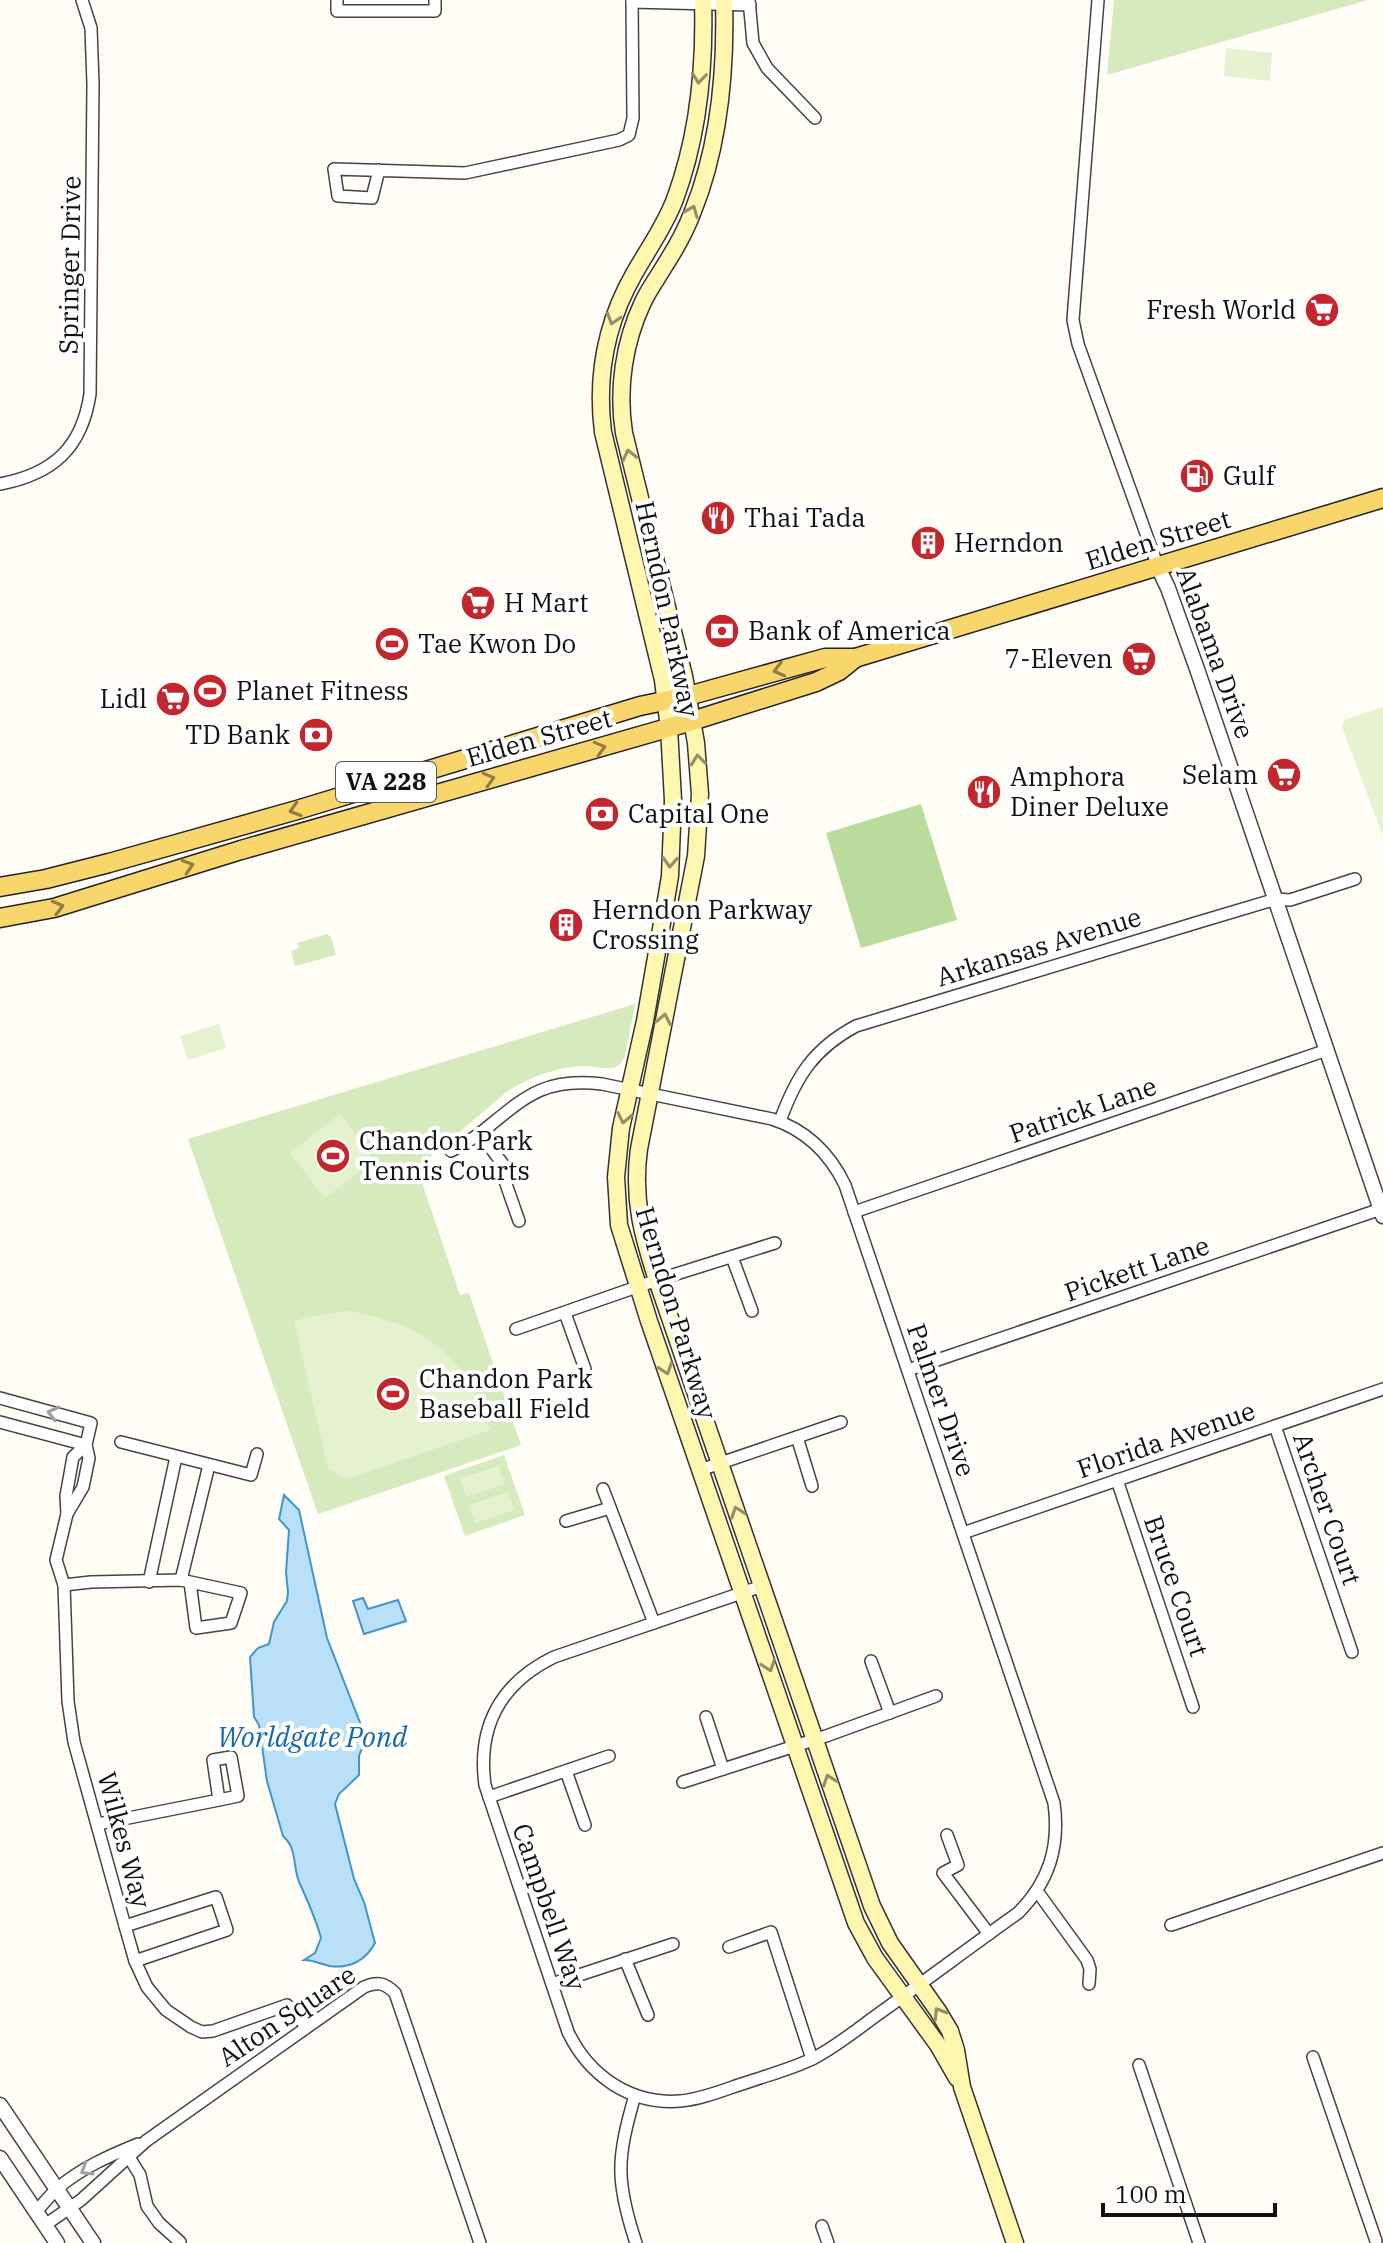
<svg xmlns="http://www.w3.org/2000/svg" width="1383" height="2243" viewBox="0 0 1383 2243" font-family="'IBM Plex Serif',serif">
<rect width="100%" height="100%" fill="#fffdf5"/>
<g fill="#d5ebbd">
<path d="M1114,0H1368L1107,75Z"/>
<path d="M327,934L331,937L336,955L295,966L291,951L299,948L297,943Z"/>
<path d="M635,1004L625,1056C622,1062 619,1067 612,1068C604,1069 595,1067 587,1066C559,1066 533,1076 509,1090L417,1168L460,1295L469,1293L521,1445L318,1514L188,1139Z"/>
<path d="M504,1455L525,1515L465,1536L444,1476Z"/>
</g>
<path fill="#b9dc9c" d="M921,804L957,920L861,948L826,833Z"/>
<g fill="#e6f2cf">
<path d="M1226,48L1272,53L1270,81L1224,76Z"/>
<path d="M1383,707V836L1342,727L1344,720Z"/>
<path d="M219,1024L226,1048L188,1060L180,1036Z"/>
<path d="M340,1114L375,1160L325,1198L290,1153Z"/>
<path d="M348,1311C425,1324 466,1355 490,1430L346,1479L328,1468L294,1321L318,1315Z"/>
<path d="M499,1466L505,1484L466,1497L460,1478Z"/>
<path d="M508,1492L514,1510L475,1523L469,1505Z"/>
</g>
<g fill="#b9e0f7" stroke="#3f96cf" stroke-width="2">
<path d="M284,1495L299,1510L327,1638L366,1738L359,1756V1775L339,1794L335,1804L354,1879L364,1902L375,1943C366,1960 350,1969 330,1966C321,1964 313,1960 304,1960L315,1953L321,1938C316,1919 308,1902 300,1884C292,1867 298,1849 283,1836L267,1781L259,1725L254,1717L250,1657L258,1648L269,1644L274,1622L287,1601L288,1592L286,1572L289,1530L279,1519Z"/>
<path d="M363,1598L368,1609L398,1600L406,1621L364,1634L353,1601Z"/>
</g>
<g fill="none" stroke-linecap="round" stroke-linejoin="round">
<g stroke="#444" stroke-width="14">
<g id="minor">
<path d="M337,0V11H435V0"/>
<path d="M749,0L753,43L767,68L815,118"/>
<path d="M1098,0L1073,320L1078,344L1158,567"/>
<path d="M632,2L750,5"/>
<path d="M379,170L372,198L338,196L334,169L465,173L619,140L629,135L633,118L632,0"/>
<path d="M0,484C53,474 82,448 90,394L93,84L91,28L82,0"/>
<path d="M780,1121C796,1077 813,1049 856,1026L1199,922L1276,899L1290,900L1355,879"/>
<path d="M480,1134L509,1172L506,1184L519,1221"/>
<path d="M451,1151C462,1145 473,1139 483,1131C525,1097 544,1077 602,1084L772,1119C806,1130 829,1152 845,1185L1054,1803C1060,1847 1049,1882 1018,1913C973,1945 929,1978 884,2010C861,2026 839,2045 814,2058C794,2068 772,2074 751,2081C728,2088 704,2099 680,2101C631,2105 589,2076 568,2032L485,1785C477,1726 501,1683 554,1657L762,1586"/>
<path d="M854,1212L1327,1050"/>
<path d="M732,1257L752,1311"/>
<path d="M565,1313L585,1369"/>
<path d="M516,1329L657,1280L775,1243"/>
<path d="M908,1370L1381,1209"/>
<path d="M0,1398L91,1423L86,1445L89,1458L83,1487L67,1514L56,1560L64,1585L68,1701L74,1742L125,1926L135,1961L147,1987L166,2010L191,2027L202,2032L213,2031L287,2005L306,2026"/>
<path d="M0,1422L86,1445"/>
<path d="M1275,1426L1352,1652"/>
<path d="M797,1437L812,1486"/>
<path d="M121,1442L251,1475L257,1454"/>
<path d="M700,1470L841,1422"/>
<path d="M1117,1480L1193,1707"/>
<path d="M603,1489L654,1623"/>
<path d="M67,1514L66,1496L73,1457L86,1445"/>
<path d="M566,1521L610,1508"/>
<path d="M963,1533L1383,1389"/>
<path d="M181,1580L209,1465"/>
<path d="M149,1582L176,1457"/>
<path d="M64,1585L91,1582L181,1580L241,1593L231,1623L196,1628L190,1582"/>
<path d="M871,1661L890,1713"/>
<path d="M706,1717L723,1769"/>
<path d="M566,1771L585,1825"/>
<path d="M683,1782L826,1736L936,1696"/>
<path d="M489,1797L609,1756"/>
<path d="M98,1824L219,1800L238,1796L231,1757L213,1760L219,1800"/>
<path d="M947,1835L958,1865L943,1873L989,1934"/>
<path d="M1037,1891L1087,1960L1090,1969L1089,1984"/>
<path d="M1171,1925L1383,1853"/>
<path d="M125,1926L216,1897L227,1930L135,1961"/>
<path d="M729,1947L771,1932L812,2059"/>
<path d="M625,1959L648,2015"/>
<path d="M552,1984L673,1944"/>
<path d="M1313,2057L1376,2241"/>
<path d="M1139,2065L1199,2243"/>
<path d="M635,2095C617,2158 615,2180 636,2243"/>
<path d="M127,2154L140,2175L147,2206L159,2223L180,2242"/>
<path d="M36,2212C43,2204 50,2195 58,2188C81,2168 111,2155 138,2144"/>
<path d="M45,2225L81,2200L146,2141L364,1987C377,1981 385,1983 395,1993L480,2243"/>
<path d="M822,2226L828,2243"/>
</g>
</g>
<g stroke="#444" stroke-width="17">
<g id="tertiary">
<path d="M1158,567L1168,588L1197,669L1383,1216"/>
<path d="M0,2105L93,2243"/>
<path d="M0,2158L57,2243"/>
</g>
</g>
<g stroke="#333" stroke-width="19">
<g id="secondary">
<path d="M703,0C705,65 698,137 675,199C665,226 648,249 634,274C606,323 596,376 603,432L663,680L669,728L673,800L670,876L666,900L645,1021L621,1128L616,1177L619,1225L649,1321L856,1923L875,1958L938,2045L957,2078"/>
<path d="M724,0C726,69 719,146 693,211C686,230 676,248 665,265C658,277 649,289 643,302C624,342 617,389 624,433L684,676L696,743L700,794L696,856L639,1149C632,1200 643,1238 659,1286L872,1906L890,1943L938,2011L950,2031L956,2050L962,2087L1015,2243"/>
</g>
</g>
<g stroke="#222" stroke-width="21">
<g id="primary">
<path d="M0,887L46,879L109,863L297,810L640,706L688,696L825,658H855L1383,498"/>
<path d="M0,918L54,908L241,850L692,721L816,682L839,671L855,658"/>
</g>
</g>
<use href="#minor" stroke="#fff" stroke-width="11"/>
<use href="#tertiary" stroke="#fff" stroke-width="14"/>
<use href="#secondary" stroke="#fff6b0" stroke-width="16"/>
<use href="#primary" stroke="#f9d66b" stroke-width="18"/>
</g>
<defs><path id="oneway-chevron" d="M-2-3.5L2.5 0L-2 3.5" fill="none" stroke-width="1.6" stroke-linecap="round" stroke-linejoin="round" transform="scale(2)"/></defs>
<g stroke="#948f68">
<use href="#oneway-chevron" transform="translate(699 78) rotate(96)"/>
<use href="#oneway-chevron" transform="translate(692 211) rotate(-68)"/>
<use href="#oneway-chevron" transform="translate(613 319) rotate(107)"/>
<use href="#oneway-chevron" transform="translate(629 455) rotate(-103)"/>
<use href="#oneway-chevron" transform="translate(698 760) rotate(-96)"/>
<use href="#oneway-chevron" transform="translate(670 862) rotate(93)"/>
<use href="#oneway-chevron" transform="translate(664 1019) rotate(-79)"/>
<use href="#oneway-chevron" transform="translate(624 1118) rotate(102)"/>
<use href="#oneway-chevron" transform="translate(666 1369) rotate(71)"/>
<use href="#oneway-chevron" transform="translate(737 1512) rotate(-109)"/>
<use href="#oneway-chevron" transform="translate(769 1666) rotate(71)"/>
<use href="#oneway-chevron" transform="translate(829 1780) rotate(-109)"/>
<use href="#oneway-chevron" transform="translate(939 2013) rotate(-122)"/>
</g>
<g stroke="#917d42">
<use href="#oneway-chevron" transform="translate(779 670) rotate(166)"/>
<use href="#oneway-chevron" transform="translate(600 748) rotate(-16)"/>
<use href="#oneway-chevron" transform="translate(489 779) rotate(-16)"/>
<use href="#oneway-chevron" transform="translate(295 810) rotate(163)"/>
<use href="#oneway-chevron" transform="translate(188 866) rotate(-17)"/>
<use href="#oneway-chevron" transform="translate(58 907) rotate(-15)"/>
</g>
<g stroke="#a0a0a0">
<use href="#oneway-chevron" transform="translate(53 1413) rotate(-165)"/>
<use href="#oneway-chevron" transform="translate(86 2170) rotate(149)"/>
</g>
<defs>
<g id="supermarket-disc" transform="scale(1.8)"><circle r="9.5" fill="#c4262e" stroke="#fff"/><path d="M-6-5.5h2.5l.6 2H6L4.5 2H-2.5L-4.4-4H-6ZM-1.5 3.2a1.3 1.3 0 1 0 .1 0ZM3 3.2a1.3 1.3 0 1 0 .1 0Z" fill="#fff"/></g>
<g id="fuel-disc" transform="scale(1.8)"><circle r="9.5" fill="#c4262e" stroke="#fff"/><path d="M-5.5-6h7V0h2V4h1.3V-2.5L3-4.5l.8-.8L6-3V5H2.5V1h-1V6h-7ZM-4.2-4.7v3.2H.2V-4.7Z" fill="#fff"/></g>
<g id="restaurant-disc" transform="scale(1.8)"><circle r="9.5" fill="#c4262e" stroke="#fff"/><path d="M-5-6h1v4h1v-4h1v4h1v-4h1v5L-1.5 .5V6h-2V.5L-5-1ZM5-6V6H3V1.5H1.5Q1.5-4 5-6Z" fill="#fff"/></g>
<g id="building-disc" transform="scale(1.8)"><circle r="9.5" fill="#c4262e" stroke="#fff"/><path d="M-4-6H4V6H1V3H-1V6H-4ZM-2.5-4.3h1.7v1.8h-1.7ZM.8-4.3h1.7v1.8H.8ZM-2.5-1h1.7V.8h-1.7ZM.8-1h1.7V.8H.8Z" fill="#fff"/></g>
<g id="bank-disc" transform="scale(1.8)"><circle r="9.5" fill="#c4262e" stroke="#fff"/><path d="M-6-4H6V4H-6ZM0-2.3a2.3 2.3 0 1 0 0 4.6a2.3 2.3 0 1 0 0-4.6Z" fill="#fff"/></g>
<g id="stadium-disc" transform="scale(1.8)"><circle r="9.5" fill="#c4262e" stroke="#fff"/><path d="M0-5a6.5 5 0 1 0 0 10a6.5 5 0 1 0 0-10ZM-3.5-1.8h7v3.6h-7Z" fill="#fff"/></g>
</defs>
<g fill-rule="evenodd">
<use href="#supermarket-disc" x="1322" y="310"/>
<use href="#fuel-disc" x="1197" y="476"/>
<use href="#restaurant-disc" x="718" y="518"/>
<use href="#building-disc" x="928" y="543"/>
<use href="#supermarket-disc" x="478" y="603"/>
<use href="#bank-disc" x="722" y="631"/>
<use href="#stadium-disc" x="392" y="644"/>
<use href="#supermarket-disc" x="1139" y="659"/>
<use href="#stadium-disc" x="210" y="691"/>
<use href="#supermarket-disc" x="173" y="699"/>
<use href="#bank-disc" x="316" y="735"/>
<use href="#supermarket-disc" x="1284" y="775"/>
<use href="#restaurant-disc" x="984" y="792"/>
<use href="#bank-disc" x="602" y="814"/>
<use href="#building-disc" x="566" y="925"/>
<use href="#stadium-disc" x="333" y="1156"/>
<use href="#stadium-disc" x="393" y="1394"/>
</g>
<g text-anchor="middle" stroke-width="8" stroke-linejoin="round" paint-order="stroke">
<rect fill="#fff" stroke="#585858" stroke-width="2" x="336" y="762" width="100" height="40" rx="6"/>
<g font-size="24" font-weight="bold" fill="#111">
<text x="386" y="790">VA 228</text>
</g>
<g font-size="26" fill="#111" stroke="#fff">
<text transform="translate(70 265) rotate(-89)" y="9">Springer Drive</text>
<text transform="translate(1158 540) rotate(-17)" y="9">Elden Street</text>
<text transform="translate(667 609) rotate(78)" y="9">Herndon Parkway</text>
<text transform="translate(1215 653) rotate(70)" y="9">Alabama Drive</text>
<text transform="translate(539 738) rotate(-16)" y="9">Elden Street</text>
<text transform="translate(1039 947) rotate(-17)" y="9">Arkansas Avenue</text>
<text transform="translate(1083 1110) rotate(-19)" y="9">Patrick Lane</text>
<text transform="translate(1137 1269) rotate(-19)" y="9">Pickett Lane</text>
<text transform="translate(676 1313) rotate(73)" y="9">Herndon Parkway</text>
<text transform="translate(941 1400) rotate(71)" y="9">Palmer Drive</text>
<text transform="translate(1166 1440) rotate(-19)" y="9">Florida Avenue</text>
<text transform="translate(1327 1509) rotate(71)" y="9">Archer Court</text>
<text transform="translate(1176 1586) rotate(71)" y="9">Bruce Court</text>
<text transform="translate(124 1840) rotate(75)" y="9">Wilkes Way</text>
<text transform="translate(549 1907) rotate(71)" y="9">Campbell Way</text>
<text transform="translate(287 2016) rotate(-34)" y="9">Alton Square</text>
</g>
<g font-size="26" fill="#111" stroke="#fff" text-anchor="start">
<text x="1296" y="319" text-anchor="end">Fresh World</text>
<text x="1223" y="485">Gulf</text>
<text x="744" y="527">Thai Tada</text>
<text x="954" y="552">Herndon</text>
<text x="504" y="612">H Mart</text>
<text x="748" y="640">Bank of America</text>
<text x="418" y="653">Tae Kwon Do</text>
<text x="1113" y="668" text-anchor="end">7-Eleven</text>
<text x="236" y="700">Planet Fitness</text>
<text x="147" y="708" text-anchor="end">Lidl</text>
<text x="290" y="744" text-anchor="end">TD Bank</text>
<text x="1258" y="784" text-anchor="end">Selam</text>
<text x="1010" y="786">Amphora<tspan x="1010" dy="30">Diner Deluxe</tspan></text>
<text x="628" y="823">Capital One</text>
<text x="592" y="919">Herndon Parkway<tspan x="592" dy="30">Crossing</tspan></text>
<text x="359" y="1150">Chandon Park<tspan x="359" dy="30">Tennis Courts</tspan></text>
<text x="419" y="1388">Chandon Park<tspan x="419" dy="30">Baseball Field</tspan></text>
</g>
<g font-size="28" font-style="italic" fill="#1768a6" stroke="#fff">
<text x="312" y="1747">Worldgate Pond</text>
</g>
</g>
<path d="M1103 2203v12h172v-12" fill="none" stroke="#111111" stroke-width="4"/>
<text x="1115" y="2203" font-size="24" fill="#111111" stroke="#ffffff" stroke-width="6" paint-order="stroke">100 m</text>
</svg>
